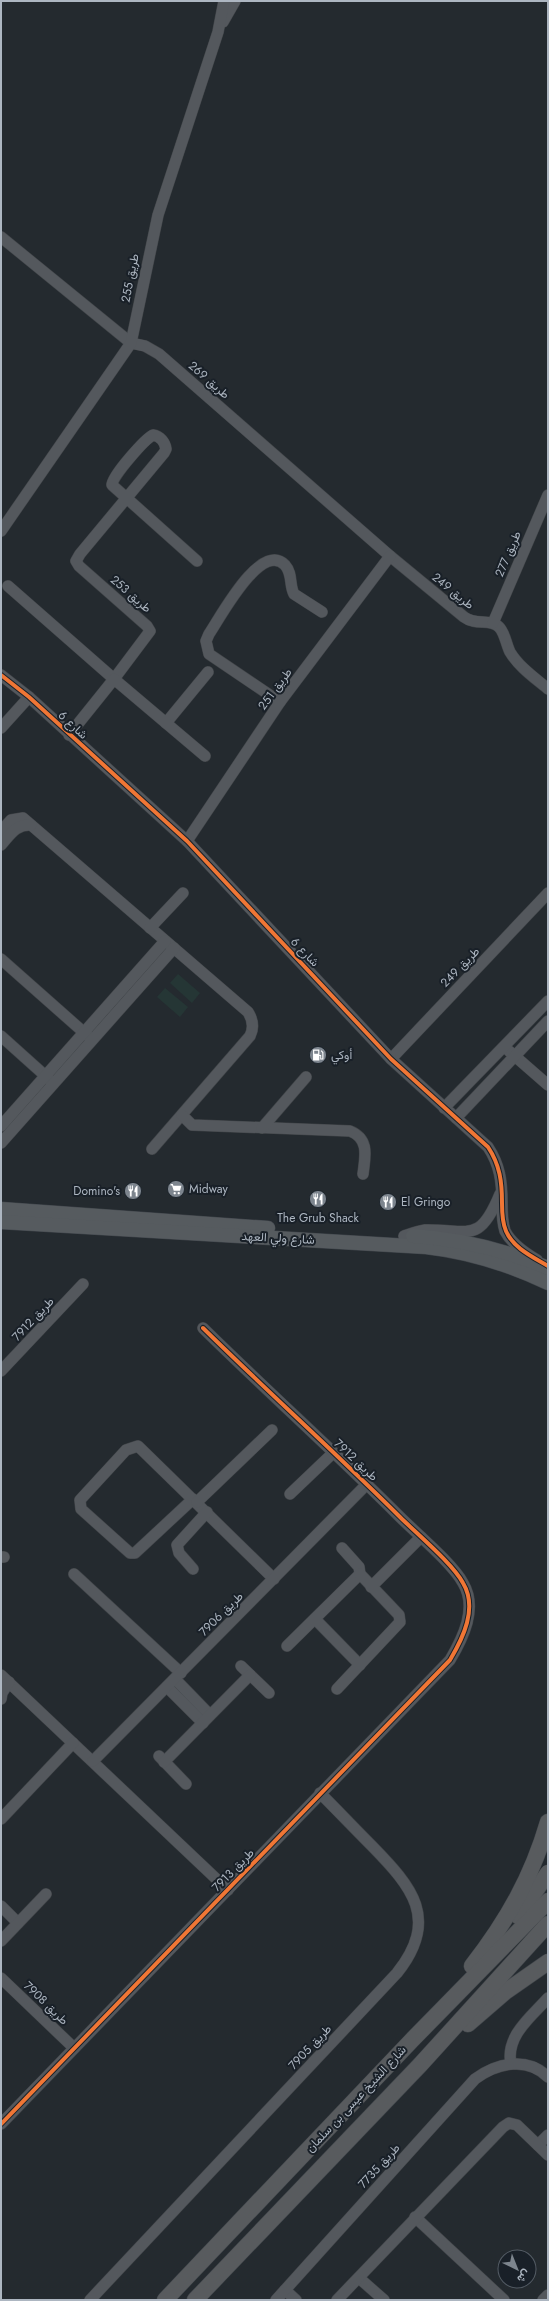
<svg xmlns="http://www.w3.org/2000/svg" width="549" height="2301" viewBox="0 0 549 2301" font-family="Jost,Vazirmatn,sans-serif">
<rect width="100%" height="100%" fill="#242a2f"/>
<g fill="#253635">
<path d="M178,974L200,993L192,1003L170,983Z"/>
<path d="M165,988L188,1007L180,1017L157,997Z"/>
</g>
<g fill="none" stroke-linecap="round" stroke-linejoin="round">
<g stroke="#404448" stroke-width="12">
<g id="minor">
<path d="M223,22L235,1"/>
<path d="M1,237L131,343L145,346L159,354L390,556L464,617C476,626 490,618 499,627C505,633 506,644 510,652C519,667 535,678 548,689"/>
<path d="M1,531L131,343L158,215L218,32L224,1"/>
<path d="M8,586L114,679L150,631L147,626L79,566L76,561L80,554L164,453L166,449C165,442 160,436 153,435C145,439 112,476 112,485L197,561"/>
<path d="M493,623L548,495"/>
<path d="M1,675L29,697L187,841L391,1059L488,1147C500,1165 502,1182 502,1203C502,1212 502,1222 505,1231C511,1243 525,1253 537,1260"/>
<path d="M280,702L209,654L206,641L209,634C220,618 261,540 285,565C293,574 289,585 294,594L322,612"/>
<path d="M166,723L208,672"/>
<path d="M1,728L29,697"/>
<path d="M69,735L114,679L205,756"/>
<path d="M1,831L11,820L23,818L248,1012C253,1020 254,1028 250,1036L152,1149"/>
<path d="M187,841L280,702L390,556"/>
<path d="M1,845C10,835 16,824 31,825"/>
<path d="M150,928L183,893"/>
<path d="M1,959L89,1037"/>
<path d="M1,1036L50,1080"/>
<path d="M509,1051L548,1085"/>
<path d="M391,1059L548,893"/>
<path d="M444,1108L548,1001"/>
<path d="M182,1115L192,1125L350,1131C370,1139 365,1157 363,1174"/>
<path d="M456,1118L548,1021"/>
<path d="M1,1126L165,941"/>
<path d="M262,1128L306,1077"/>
<path d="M1,1143L174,948"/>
<path d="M404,1236C410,1234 418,1231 425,1230C469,1229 479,1245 500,1194"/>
<path d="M1,1371L83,1284"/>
<path d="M290,1494L333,1453"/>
<path d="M193,1499L135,1553H130L81,1509L80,1500L126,1450L138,1446L274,1579"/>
<path d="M197,1502L272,1430"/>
<path d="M1,1557H4"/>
<path d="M193,1569L179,1553L177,1545L207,1512"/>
<path d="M74,1574L181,1673"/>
<path d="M371,1587L421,1537"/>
<path d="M315,1619L360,1665"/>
<path d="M287,1646L360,1574L359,1567L342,1548"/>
<path d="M241,1666L269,1693"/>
<path d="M1,1675L228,1890"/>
<path d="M175,1679L210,1715"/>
<path d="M167,1687L203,1723"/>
<path d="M337,1689L400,1622L399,1615L360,1574"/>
<path d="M1,1699L2,1693L9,1682"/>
<path d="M159,1756L186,1784"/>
<path d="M93,1761L367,1484"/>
<path d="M164,1762L250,1675"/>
<path d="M1,1819L73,1743"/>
<path d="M1,1906L18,1923"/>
<path d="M1,1941L46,1894"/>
<path d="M1,1978L74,2048"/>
<path d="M511,2064C505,2036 532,2016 548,1998"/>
<path d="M1,2124L450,1660C463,1638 478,1608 463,1583C453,1564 417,1534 400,1517C336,1453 268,1392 203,1328"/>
<path d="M538,2145L548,2135"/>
<path d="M415,2217L504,2300"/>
<path d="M359,2278L384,2300"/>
<path d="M285,2290L296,2300"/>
<path d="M90,2300L397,1973C440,1919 412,1887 372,1846C355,1829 338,1811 320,1793"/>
<path d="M276,2300L475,2079C497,2063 527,2056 548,2077"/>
<path d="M337,2300L503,2127L509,2123L517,2125L548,2155"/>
<path d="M543,2300L548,2295"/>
</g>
</g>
<g stroke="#41464c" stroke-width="15">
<g id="major">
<path d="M1,1209L268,1228"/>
<path d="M1,1222L426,1247C470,1252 508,1264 548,1283"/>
<path d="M413,1236C460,1239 505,1250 548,1268"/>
</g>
</g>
<g stroke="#41464b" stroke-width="17">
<g id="highway">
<path d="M518,1916L548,1873"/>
<path d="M472,1966C507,1921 532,1877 548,1822"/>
<path d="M468,2024L505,1992L548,1962"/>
<path d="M165,2300L412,2040L548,1901"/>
<path d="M195,2300L420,2065L548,1924"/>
</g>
</g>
<use href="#minor" stroke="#54585d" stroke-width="11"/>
<use href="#major" stroke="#565b5f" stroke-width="14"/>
<use href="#highway" stroke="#585b5e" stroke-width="16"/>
<g stroke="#192028" stroke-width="6">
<g id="cycleway">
<path d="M1,675L29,697L187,841L391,1059L488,1147C500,1165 502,1182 502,1203C502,1212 502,1222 506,1231C513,1248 533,1257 548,1266"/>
<path d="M1,2124L450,1660C463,1638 478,1608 463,1583C453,1564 417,1534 400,1517C336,1453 268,1392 203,1328"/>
</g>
</g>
<use href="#cycleway" stroke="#f07635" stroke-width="4"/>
</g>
<defs>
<g id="fuel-disc" transform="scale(0.9)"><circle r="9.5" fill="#7d858e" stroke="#192028"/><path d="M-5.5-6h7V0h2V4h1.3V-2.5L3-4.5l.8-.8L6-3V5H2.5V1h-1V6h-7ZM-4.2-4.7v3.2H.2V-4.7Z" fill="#fff"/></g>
<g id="supermarket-disc" transform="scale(0.9)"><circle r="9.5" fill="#7d858e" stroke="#192028"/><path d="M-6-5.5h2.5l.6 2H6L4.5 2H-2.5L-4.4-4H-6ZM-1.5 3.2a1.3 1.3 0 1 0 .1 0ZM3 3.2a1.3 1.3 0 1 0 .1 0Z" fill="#fff"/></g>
<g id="restaurant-disc" transform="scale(0.9)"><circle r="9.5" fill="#7d858e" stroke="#192028"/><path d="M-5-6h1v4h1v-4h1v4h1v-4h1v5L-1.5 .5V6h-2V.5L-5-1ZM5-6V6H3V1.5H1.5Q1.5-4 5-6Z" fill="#fff"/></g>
</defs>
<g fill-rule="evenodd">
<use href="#fuel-disc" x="318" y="1055"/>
<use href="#supermarket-disc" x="176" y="1189"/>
<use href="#restaurant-disc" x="133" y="1191"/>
<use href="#restaurant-disc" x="318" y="1199"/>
<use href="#restaurant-disc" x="388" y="1202"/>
</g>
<g text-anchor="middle" stroke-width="4" stroke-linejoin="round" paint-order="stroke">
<g font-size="12" fill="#adb6c1" stroke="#192028">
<text transform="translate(130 278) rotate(-79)" y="4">طريق 255</text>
<text transform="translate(209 380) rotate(41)" y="4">طريق 269</text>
<text transform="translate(508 554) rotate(-67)" y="4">طريق 277</text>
<text transform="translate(453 591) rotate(39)" y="4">طريق 249</text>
<text transform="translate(131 594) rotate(41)" y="4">طريق 253</text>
<text transform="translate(275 689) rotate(-54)" y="4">طريق 251</text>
<text transform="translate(73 725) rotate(43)" y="4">شارع 6</text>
<text transform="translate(305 952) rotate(46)" y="4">شارع 6</text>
<text transform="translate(460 967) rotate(-46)" y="4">طريق 249</text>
<text transform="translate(278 1238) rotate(3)" y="4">شارع ولي العهد</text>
<text transform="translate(33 1319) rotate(-47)" y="4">طريق 7912</text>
<text transform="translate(356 1460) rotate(43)" y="4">طريق 7912</text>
<text transform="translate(221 1614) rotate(-45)" y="4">طريق 7906</text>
<text transform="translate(233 1870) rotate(-46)" y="4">طريق 7913</text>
<text transform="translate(46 2003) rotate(44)" y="4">طريق 7908</text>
<text transform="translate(310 2047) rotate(-47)" y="4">طريق 7905</text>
<text transform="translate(356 2099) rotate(-47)" y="4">شارع الشيخ عيسى بن سلمان</text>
<text transform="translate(379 2166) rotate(-48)" y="4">طريق 7735</text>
</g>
<g font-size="12" fill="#adb6c1" stroke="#192028" text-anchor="start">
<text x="331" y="1059">أوكي</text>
<text x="189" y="1193">Midway</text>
<text x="120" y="1195" text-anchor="end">Domino's</text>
<text x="401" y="1206">El Gringo</text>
<text x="318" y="1222" text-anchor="middle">The Grub Shack</text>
</g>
</g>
<rect width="549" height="2301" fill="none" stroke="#adb6c1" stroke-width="4"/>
<g transform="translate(517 2269) rotate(137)"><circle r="19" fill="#192028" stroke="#545c65"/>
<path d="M0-3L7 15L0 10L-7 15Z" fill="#7d858e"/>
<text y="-6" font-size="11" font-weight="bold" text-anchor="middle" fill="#adb6c1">ش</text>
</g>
</svg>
